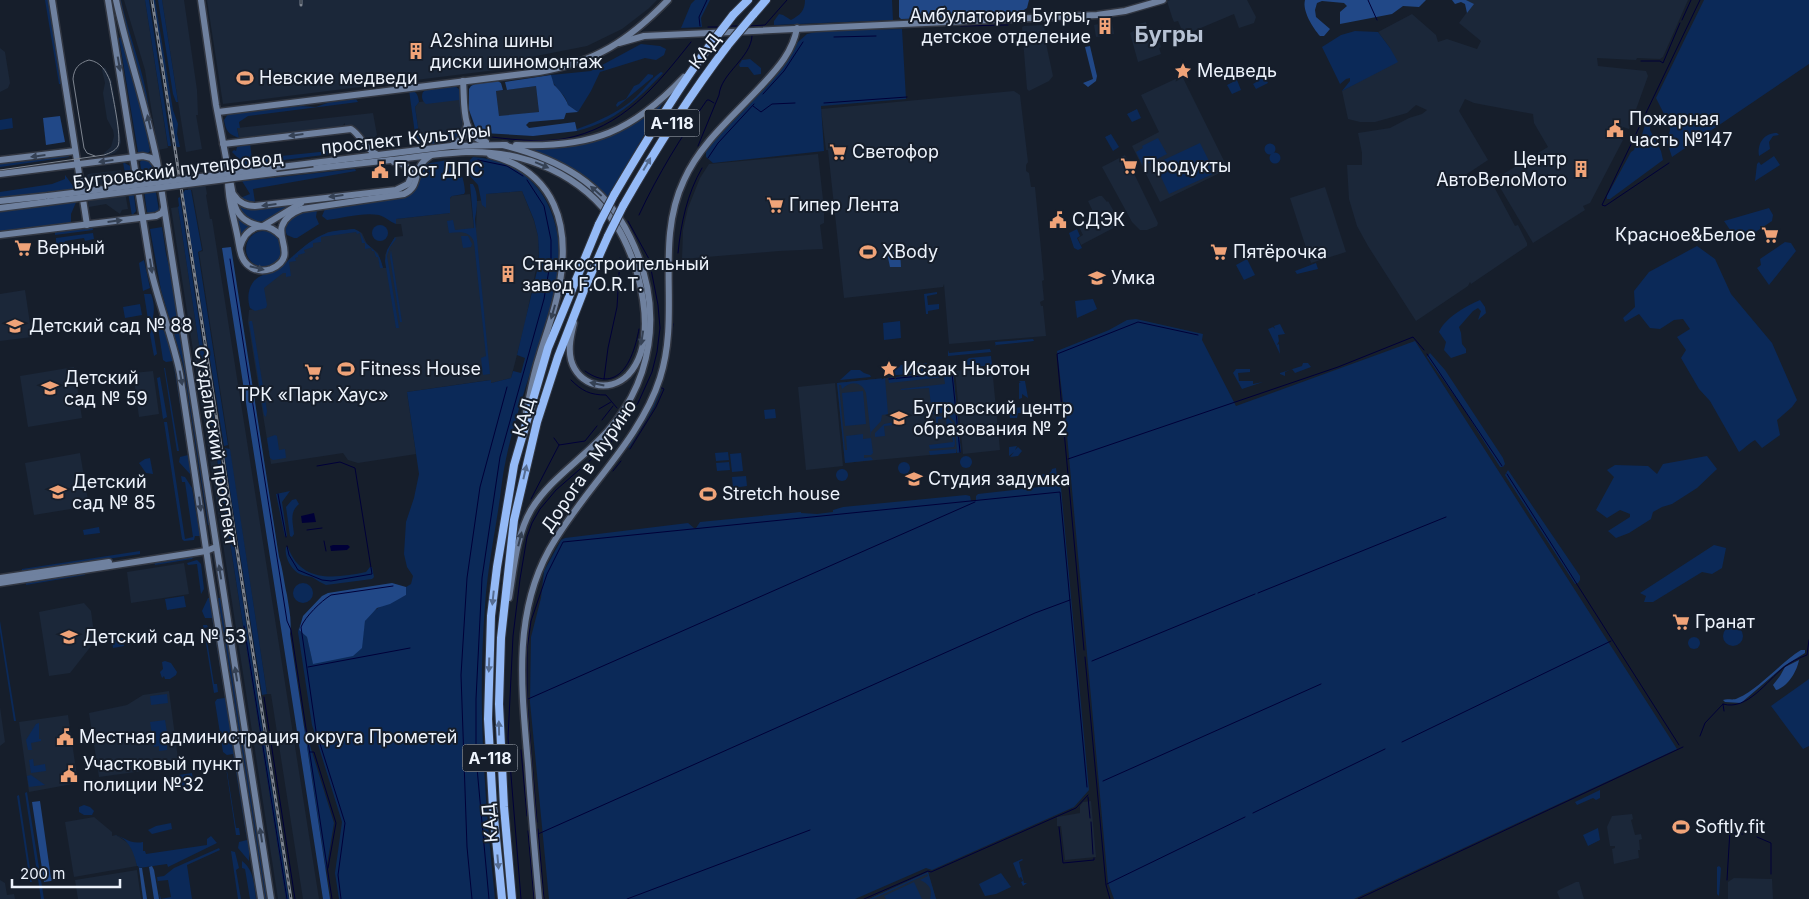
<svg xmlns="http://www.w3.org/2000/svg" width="1809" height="899" viewBox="0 0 1809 899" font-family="Inter,sans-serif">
<rect width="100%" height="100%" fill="#161e2b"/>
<g fill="#1b2739">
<path d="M124,0H145L168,148L158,150L145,70Z"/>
<path d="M162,0H184L197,90L198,115H196L202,149L186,152Z"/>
<path d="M207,0H657L648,9L622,29L587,46L505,62L496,70L223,104Z"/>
<path d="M1170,0H1247L1256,17L1254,23L1239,28L1234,14L1184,35L1178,21L1174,22L1172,17L1167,1Z"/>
<path d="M1466,0H1688L1663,57L1660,59L1637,58L1636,60L1597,58L1598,66L1646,71L1648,76L1629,129L1623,127L1618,137L1623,140L1590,203L1583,206L1585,210L1533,243L1495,179L1548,147L1534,123L1533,114L1474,103L1465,99L1459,111L1488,160L1464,176L1467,181L1485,170L1515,226L1518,225L1527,243V246L1471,284L1470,282L1468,286L1416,321L1368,246L1357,226L1349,199L1347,165H1362V153L1358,133L1390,128L1409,118L1422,114L1427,110L1416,105L1407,113L1375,122H1360L1348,119L1342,91L1389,65L1390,48L1378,32L1412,14L1436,35L1438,42L1447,39L1477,49L1481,41L1459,23L1473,4Z"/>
<path d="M1112,21L1114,34L1096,37L1094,25Z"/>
<path d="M1146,22L1148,29L1156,31L1161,47L1159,48L1161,54L1138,62L1130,33L1137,29L1136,25Z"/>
<path d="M1044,25L1045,33L1044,34L1053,76L1049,81L1029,91L1027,89L1022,27L1024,26Z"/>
<path d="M0,48L5,52L10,83L8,88L0,92Z"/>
<path d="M105,67L112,81L121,142L119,149L115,153L104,157V153L111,147L114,136L113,130L107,119L103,93L105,83L102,70Z"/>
<path d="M1182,76L1228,169L1160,202L1132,146L1159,132L1141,95Z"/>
<path d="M536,86L539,112L499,117L496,91Z"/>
<path d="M1014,91L1020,95L1028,162L1026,165V171L1029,173L1031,187H1035L1044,280L1042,281L1044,300L1040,302L1041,306H1043L1046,336L949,344L944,284L943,287L844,298L828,150H826L821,109Z"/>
<path d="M459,98L463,131L423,135L419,134L415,107L419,102Z"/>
<path d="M373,113L377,135L367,144L355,127H345V123L342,126L239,138L237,128Z"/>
<path d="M818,154L824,209V223L820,225L823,249L779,251L682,259L683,230L688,208L700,178L709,164Z"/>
<path d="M1125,155L1158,223L1157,226L1147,230H1140L1132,222L1102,167Z"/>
<path d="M121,170L128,209L122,210L120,214L106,204L89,207L85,178L88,174Z"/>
<path d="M205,183L207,194L206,195L210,219H212L319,899H303L271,694H267L266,687L199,252L203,251L192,190H188L187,185Z"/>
<path d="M1325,187L1346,252L1311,263L1290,198Z"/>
<path d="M522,191L534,221L538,236L539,254L525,324L511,378L491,383L490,380L407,392L416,454L358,463L348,460L343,453L271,464L248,322L249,310L266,307L263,288L288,260L306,245L328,232L354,229L362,233L367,244L378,253L383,268H386L385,255L390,245L395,237L403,236L401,224H396V219L449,213V200L452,196L470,194L474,229L476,228L477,201L486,200L485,194Z"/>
<path d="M1099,196H1102L1107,202L1108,201L1121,224L1081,245L1078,238L1083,235L1078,225L1096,218L1088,201Z"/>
<path d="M178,207L201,357H203L204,364L202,365L286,899H278L171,208Z"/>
<path d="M25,290L32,337L0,341V294Z"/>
<path d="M74,367L82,418L28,427L20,376Z"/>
<path d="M992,367L1000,450L963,454L955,371Z"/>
<path d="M153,371L159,414L139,417L133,373Z"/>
<path d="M953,371L961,452L845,463L837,383Z"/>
<path d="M835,383L843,466L806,470L798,387Z"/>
<path d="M80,453L89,506L34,515L25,463Z"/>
<path d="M184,563L189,594L131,603L127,572Z"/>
<path d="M84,603L91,611L95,641L70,673L49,676L39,612Z"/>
<path d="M169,691L179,766L99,777L89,713L127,705L143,695Z"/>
<path d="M0,707L5,742L0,746Z"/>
<path d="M68,715L78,783L29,792L19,722Z"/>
<path d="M1091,801L1096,857L1065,860L1061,826H1057V817L1080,813V806L1083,802Z"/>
<path d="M1632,814L1633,819L1631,820L1635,835L1641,834L1642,839L1639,840L1640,850H1638L1639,858L1614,864L1612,849L1615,848V846H1610L1607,827L1612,816Z"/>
<path d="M94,817L112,832V836L116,835L128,843L134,851L137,866L74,877L65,822Z"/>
<path d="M137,870L141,899H78L75,880Z"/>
<path d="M928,872L936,899H869Z"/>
<path d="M1734,878L1772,879L1773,899H1728V882Z"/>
<path d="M0,880L5,883L7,895L14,894L15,899H0Z"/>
<path d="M1576,882H1579L1584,899H1560L1557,892L1559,890Z"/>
</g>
<g fill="#0b2958">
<path d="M45,0H48L61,84H59Z"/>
<path d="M118,0H121C129,36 144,71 149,108L127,38Z"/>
<path d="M145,0H149L171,146H168Z"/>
<path d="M153,0H155L173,110L178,124L177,134L180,147H177L176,145Z"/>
<path d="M158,0H162L178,102H176L173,94Z"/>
<path d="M695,0H710L701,18L702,27L681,28L691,4Z"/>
<path d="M805,0H892L893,20L774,25V21L779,14L783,15L791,20C800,15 805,11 805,0Z"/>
<path d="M1704,0H1809V64L1672,157L1667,142L1670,130L1669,124L1656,98Z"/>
<path d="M902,29L906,99L821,106L824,151L713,163L706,157V151L711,144L766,87L782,67L798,42L807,34L820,31Z"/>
<path d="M1355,31L1378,32L1390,48L1398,62L1342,91L1350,81V78L1346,79L1340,84L1322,47L1341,35Z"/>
<path d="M121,37L143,112L150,151L147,154H140L138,152L119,38Z"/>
<path d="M641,44L660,46L666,49L664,55L656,60L645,58L600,72L591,91L578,112L568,105C566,93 552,88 551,75L591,71Z"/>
<path d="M750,59L761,68V74L754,75L748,67H740L739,65L742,60Z"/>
<path d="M661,72L663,73C636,101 616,121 577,131V129C599,121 618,113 636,97C644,89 651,79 661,72Z"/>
<path d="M1263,73L1268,83L1256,89L1253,84L1258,81L1256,77Z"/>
<path d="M648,74L653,75V77L617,107L616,105L618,102L626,99L634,86L639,84Z"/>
<path d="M1237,80L1241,90L1232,94L1227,85Z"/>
<path d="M455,86L460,90L463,131L462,135L453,143L443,134L463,131L459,100L426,104C422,101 421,96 423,92L427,89Z"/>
<path d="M409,90C417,91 418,95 419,102L415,107L419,134H437L447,143L430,145L416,141Z"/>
<path d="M356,99L358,102L248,116L239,122L240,128H237L239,138C228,134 226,131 224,120L228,114L300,106L316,107L330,102Z"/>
<path d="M665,99L607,199C583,175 563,161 531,150V148C579,150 630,132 665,99Z"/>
<path d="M1137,109L1141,118L1132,122L1127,114Z"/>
<path d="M1648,115L1651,116L1650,130L1661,151L1663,160L1610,199H1607V196L1631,152L1634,150L1636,143L1641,138Z"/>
<path d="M12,118L13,128L0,130V120Z"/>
<path d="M1777,133L1779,135L1773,136L1769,142L1770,149L1759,156C1757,143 1764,133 1777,133Z"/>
<path d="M1111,134L1119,147L1113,151L1105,137Z"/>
<path d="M1158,138L1167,154L1143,166L1136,152L1143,148L1142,146Z"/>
<path d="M250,143L252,159L339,150V153L244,165L242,163L245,157L241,161L232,152L234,150L236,151L237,147Z"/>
<path d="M1200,143L1215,173L1169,194L1155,164Z"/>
<circle cx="1270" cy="149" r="5.5"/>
<circle cx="1275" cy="158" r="5.5"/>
<path d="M68,155L69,157L0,167V163Z"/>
<path d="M1774,156L1780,165L1755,181L1757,164L1759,162L1761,165Z"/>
<path d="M473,157C521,160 551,190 558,238C563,275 550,312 538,347C527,384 514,421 506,459C502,476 501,494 498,511C493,543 487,574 485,606C477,704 485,802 495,899H339L335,873L342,822L312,725L298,632L300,623L299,630L307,637L313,663L363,634C364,630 364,625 365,621C372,607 393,602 406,595V587L411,584L413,576L407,567L404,554L406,522L414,498L419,474L407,392L491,380V383L511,378L513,371L521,373L525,358L517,355L537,271L539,254L538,236L534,220L522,191L486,194V208L482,205L478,185L469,175L468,172L469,161Z"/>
<path d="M148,159L151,161L159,211L149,214L147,212L140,162L142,160Z"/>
<path d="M448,160C461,167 464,179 465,192L464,194L452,196L450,198V213L396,219V224C390,222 386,217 379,215C363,212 343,218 327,220L322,216L325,209L407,196L418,185L421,169L424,164Z"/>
<path d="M123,162L130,166L136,211L132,216Z"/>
<path d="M355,169L356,171L253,189L255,202L246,201L240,198L250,194L242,181Z"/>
<path d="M65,175L76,190L0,198V192L52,184L65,179Z"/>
<path d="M470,184H473C479,194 477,208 475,219L490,374L483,375L481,358L486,356L474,242C470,230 459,232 449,233L447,221L453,220L455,230L474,228Z"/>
<path d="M191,190L202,250L198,252L228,445L224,446L183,193L185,190Z"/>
<path d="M180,197L231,528L229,531H231L233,538L289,899H286L202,364H204L203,358H201L178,207L179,206L178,198Z"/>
<path d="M77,200L71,214V224L0,233V211Z"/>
<path d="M237,203L250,209L287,206C272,220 266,225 246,219Z"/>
<path d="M1769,208L1773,215L1772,221L1739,243L1724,221Z"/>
<path d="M317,210L316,217L319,224L297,238H294L287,235C278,217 304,211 317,210Z"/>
<path d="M235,211L251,225L240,235Z"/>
<circle cx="380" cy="233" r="8"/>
<path d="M92,226L93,230L55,235V231Z"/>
<path d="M162,227L166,254L170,270L210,525H208L183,364L161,290L150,229Z"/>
<path d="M354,229C365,233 360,237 367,244C377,253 380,255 383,268H380L378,257H376L374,251H372L371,248L365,249V243H362L360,233L357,234L356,232L321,237V242L313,243V247L304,250L305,253L298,255V257L295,258L296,261L289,262L291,276L286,277V273H283L264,288L267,305L266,308L255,311L250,308C246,296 249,280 263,275C269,273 275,273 280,268C295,255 308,240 327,233C335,230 345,230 354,229Z"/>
<path d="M1077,229L1080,236L1077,238L1082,248L1078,250L1074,248L1069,233Z"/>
<circle cx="264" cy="249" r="18"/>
<path d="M93,233L94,239L85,241L84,238L65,241L64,244L56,245V238Z"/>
<path d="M461,236H468L472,244L471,247L463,248Z"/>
<path d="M395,237L396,239L390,247L387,256L399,328H396L385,261L387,250Z"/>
<path d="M1785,242L1791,243L1796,251L1769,285L1757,268L1761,265L1760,259Z"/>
<path d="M1697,246L1715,259L1731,294L1772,343L1797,400L1792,407L1777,420L1780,435L1762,448L1755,440C1748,444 1745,448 1739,452L1710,401L1699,389L1681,358L1686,350L1677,337L1690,329L1683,319L1674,320L1660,329L1650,328L1639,314L1625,322L1623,318L1635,307L1634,291L1649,272Z"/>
<path d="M391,250L402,322H400L390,257Z"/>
<path d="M1247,259L1255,275L1244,280L1236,265Z"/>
<path d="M144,260L150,288L143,291L139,263Z"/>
<path d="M1316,263L1318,269L1297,274L1295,271Z"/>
<path d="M937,292V294L927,296L928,305L939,304V309L928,311V314H926L924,294Z"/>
<path d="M144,294H151C155,304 155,315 150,326H149Z"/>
<path d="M1093,299L1097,309L1077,318L1075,301Z"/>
<path d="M1480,300L1485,307L1486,313L1478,320L1481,311L1478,308L1473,311L1459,327L1461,333L1462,344L1466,349V353L1451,358L1444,350L1446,342L1439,332C1445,318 1466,306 1480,300Z"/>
<path d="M140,304L142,315L125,318L123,307Z"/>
<path d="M1136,319L1203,334L1202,340L1236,406L1415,341L1677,749L1354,899H1114L1108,883L1067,435L1057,351L1109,330L1127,320Z"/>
<path d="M157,321C177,340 185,432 190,462V474L179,462L180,457L188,455L173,361L166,362L163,360Z"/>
<path d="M250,321H252L253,326L267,411L266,417L264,415L249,322Z"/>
<path d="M900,321L901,338L884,340L883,323Z"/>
<path d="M1280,324L1285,334L1278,335L1279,341L1277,345L1279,344L1280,354L1268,329L1273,327L1275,329L1274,326Z"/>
<path d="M149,329L153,330L157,354L154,356Z"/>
<path d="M1033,339L1034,341L996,345V347L995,342Z"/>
<path d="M990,349L991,352L948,356V350L949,353Z"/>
<path d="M1430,353L1445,370L1503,458L1505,464L1503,467H1500L1463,408L1427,357Z"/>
<path d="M991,356L992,365L967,368L966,361L969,358Z"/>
<path d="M927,363L919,373L887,376V374L895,370L900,365Z"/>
<path d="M1303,363H1308L1311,367L1295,373L1292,369L1285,372V376L1280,374V373L1302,366Z"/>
<path d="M928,366L941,368L945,366L949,369L920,372L924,367Z"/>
<path d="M164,368H165L179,451H177Z"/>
<path d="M1236,369H1250V372L1238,373L1239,381H1253V384L1263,382L1242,389L1233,373Z"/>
<path d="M851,370H860L864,373L870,375L871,377L840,380Z"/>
<path d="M953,371L961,452L957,453L955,422L947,413L949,412L932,414L929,388L901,390V389L945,384L944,377L889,383L888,378Z"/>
<path d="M160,377L167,417L163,419L157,378Z"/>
<path d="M885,378L888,414L882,415L881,421L871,432V437L866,393C862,382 851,380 842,389L841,385H839L845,450H847L846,436L863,434V439L871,438L873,453L871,455H864V458L871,457L873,460L845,463L837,383Z"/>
<path d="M1020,381H1025L1028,398L1022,394V398L1019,399V383H1021L1019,382Z"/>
<path d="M659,389L661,390L654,407L629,448L626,446L650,409Z"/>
<path d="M863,391L866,424L845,426L842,393Z"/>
<path d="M1023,407L1024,410H1029L1030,417L1027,413L1024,414L1023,417L1021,413H1018L1017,418H1010L1009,413L1002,412L1005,409Z"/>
<path d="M775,409L776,418L765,419L764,410Z"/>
<path d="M946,416L953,423L955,444L954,447L930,449L929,445L953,442L952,431H947L946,418L938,419V423H936V417Z"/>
<path d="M164,422H167L185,539L193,537L185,482H182L181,476L185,477L192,488L200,536H195L194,540L184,541L182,539Z"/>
<path d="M895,422V425L884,426L885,436L875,437V433L884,424Z"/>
<path d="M275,435L277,436L279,450L285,449L286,458L273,460L270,458L267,438Z"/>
<path d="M1017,446L1015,450L1018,447L1022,451L1018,456L1010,457L1014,452L1009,456V447L1012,450L1009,447Z"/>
<path d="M225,448L230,449L267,694L262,695L224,452Z"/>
<path d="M956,449V453L930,455L929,451Z"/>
<path d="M728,452L729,460L716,461L715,453Z"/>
<path d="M741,453L743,471L732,472L730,454Z"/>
<path d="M1707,456L1717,469L1697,488L1672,504L1662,507L1653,512L1651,519L1629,533L1616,538L1608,531L1630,517V514L1620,510L1607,518L1596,510L1614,477L1607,470L1615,465L1648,466L1657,474L1663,464Z"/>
<circle cx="966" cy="462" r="6"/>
<path d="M150,458L153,474L146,473L139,463L145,459Z"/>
<path d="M729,462L730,470L717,471L716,463Z"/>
<circle cx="904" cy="468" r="6"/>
<path d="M1056,468L1057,477L1010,482L1009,475L1010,477L1047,474L1051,472L1052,469Z"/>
<circle cx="842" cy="475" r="6"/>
<path d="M1508,470L1580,576V580L1578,583L1575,584L1505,475Z"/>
<path d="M746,476L747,486L733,488L732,477Z"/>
<path d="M1057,485L1061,488L1089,790L1074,807L932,870L926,868L855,899H549L530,702L531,637L541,598L544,571L561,540L565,538L688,523L694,528H696L700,522L801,512V513L817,514L833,512V510L843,507L966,495L970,496L971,501H976V496L978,494Z"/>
<path d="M290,491L282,502L287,536L285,537L276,494Z"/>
<path d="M296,499L299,504C289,512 293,523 294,534L292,537L290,536L286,507L292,500Z"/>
<path d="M99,527L100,533L84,535L83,530Z"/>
<path d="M1714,545L1726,548L1722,568L1712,574L1702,572L1653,602H1644L1646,596L1640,593Z"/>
<path d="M286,547H288C301,584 336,578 366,572L370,567H372L374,577L372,579L326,585C321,583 317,580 312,577C308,576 304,576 300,574C291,570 284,556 286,547Z"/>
<path d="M140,551V554L22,572V569Z"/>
<path d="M195,555L192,559L155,565L154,562Z"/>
<path d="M197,560L201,564L204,589L201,594L197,564L188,565L187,563Z"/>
<path d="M85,573V575L26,585V582Z"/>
<circle cx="303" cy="593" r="10"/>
<path d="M184,596L186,607L167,610L165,599Z"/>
<path d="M208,598H209L213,615L249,847V861L238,848L239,842L247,840L233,754L227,755L223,752L215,702L217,699L225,698L212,618H205L202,611Z"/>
<path d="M218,598H221L268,899H265Z"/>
<path d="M0,621L16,721H14L0,632Z"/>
<path d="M203,625H207L208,627L205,628L214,684H217L218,692L214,693Z"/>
<circle cx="1733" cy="636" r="10"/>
<circle cx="1694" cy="643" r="6"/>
<path d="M123,638L124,646L113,648L112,640Z"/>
<path d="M165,661L171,663L177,672L176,675L170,679H165L164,676L162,678L160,672L163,669L162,662Z"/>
<path d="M1809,679V746L1803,749L1771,706Z"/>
<path d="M167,694L168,703L151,705L150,696Z"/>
<path d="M165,720L169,745H167V750L159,751V746L154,747L150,722Z"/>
<path d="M39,723V739H41V741L31,743L32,750H28L26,740L36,724Z"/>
<path d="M304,726L334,823L326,871Z"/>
<path d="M33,759L34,766L45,764L46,771L31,773L29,760Z"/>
<path d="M228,760L229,765H226L236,828H239L240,835H236L225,761Z"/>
<path d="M192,773L194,787L180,789L178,775Z"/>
<path d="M31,775L45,785L29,787L27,776Z"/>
<path d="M1600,790V798L1596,800L1593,798L1577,805L1575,802Z"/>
<path d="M27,792L44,899H41L25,793Z"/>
<path d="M19,795L32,882H30L17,796Z"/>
<path d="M84,805L90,807L94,811L92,815H84L79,812V807Z"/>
<path d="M171,823L172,829L152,834L148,830L156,826Z"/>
<path d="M1598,828L1600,840L1588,846L1583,835Z"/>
<path d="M112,835C123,835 129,845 143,842V851H145L146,854L207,845V839L211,836L217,843L168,867L167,864L139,868L138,866H137C134,852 128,836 112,835Z"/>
<path d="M219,848L220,850L187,865L192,899H160L159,892L161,899L171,897L168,880L158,881L159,889L157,877L164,876L174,868Z"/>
<path d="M231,851L235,852L239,868L236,870L241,899H238Z"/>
<path d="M1022,859L1023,860L1019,862L1024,883H1027L1023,886L1021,882L1023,881L1021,877L1019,878L1013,863Z"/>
<path d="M242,861C254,870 254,884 256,899H250L245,869L242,868Z"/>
<path d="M1719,866L1721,868L1719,896L1717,894V867Z"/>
<path d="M928,872L936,899H930C933,889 929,884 920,880L928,876L927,874L873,899H869Z"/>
<path d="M1001,873L1011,887L996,894L985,896L979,884Z"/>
<path d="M914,882L922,899H886L884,896Z"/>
</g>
<g fill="#214887">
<path d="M899,0H1029L1027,8L1016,15L901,19L899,17Z"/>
<path d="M1305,0H1426L1419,7L1403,6L1392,14L1340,24V12L1347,6L1344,3L1322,1L1317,3L1315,10L1316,17L1330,29L1324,36H1320C1313,28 1302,11 1305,0Z"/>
<path d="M1452,0H1466L1474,4L1467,13L1465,4L1461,2L1455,4Z"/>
<path d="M1090,46L1097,76L1096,81L1088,87L1083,83L1093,79L1085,47Z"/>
<path d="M551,75L554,85C558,88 567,100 568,105L578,112L566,113L564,119L529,122L526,125L529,128L575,122L577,131L533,136L483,133L476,129L469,110V89L471,86L477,83L496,80L501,83L503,90L496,91L499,116L539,112L536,86L507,90L505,82Z"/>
<path d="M60,116L65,142L46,145L43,118Z"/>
<path d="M231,247L279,557C283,570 284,582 287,595C289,609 292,620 290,634L330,899H323L222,248Z"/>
<path d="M900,252L901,267H890L887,253Z"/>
<path d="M392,583L406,587V595L390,604L377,608L365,621L362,648L353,656L313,664L307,637L299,630L303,616L322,596L328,593Z"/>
<path d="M1801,650H1805V653L1784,666L1741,703L1725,702L1723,700C1728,698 1733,701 1738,698C1759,689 1780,663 1801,650Z"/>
<path d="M1799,660C1797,671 1788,687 1776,690L1773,685L1780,676L1785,667Z"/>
<path d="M40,801L51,878L58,877V880L44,882L32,802Z"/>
<path d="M152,866L154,870L159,899H154L149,867Z"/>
<path d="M139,868H142L147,899H143Z"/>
</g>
<g fill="#000038">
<path d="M314,513L316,522L302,523L301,516Z"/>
<path d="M333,545H348L350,547L347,550L331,551L330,546Z"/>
</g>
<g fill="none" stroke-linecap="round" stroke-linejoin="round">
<g stroke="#000038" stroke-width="1">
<path d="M1368,0L1377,20"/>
<path d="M1682,20L1691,0"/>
<path d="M700,26L699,17L707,0"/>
<path d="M729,26H740"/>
<path d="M749,26L765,25L787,0"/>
<path d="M961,26L1008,25"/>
<path d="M708,27H720"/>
<path d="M834,37L876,36"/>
<path d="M1641,61H1660L1663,63L1680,23"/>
<path d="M763,94L784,71L803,42"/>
<path d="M824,103L907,97"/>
<path d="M753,106L761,112L772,104L795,103"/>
<path d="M483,136C509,139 537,143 563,139C623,128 656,86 691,42"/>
<path d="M698,146L719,95C721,73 751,58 752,36"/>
<path d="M708,158L718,143L754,104"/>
<path d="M478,160L507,166L523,176"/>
<path d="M1669,163L1605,206L1602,205L1700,0"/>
<path d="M639,215C658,174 681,137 707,100H709L714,103"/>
<path d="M678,253C681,223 687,194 702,168"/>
<path d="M230,259L287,621L291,630L332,899"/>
<path d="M677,264V265"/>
<path d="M669,353L673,324"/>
<path d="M1427,354L1502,466"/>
<path d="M585,371C620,396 634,357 639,329"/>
<path d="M604,379L608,348L617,307L620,258"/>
<path d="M889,379L952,373L960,452"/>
<path d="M571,380C582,391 590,395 606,395L617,408"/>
<path d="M599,409L611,402"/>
<path d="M602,420L613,406"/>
<path d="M554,438L559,445L585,441L597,426"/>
<path d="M630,449L656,407L664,389L660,387L667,361"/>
<path d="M1068,459L1338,367L1413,337L1424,350"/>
<path d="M613,471L621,461"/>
<path d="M1507,474L1679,745"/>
<path d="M278,494L286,537"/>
<path d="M531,499L559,445"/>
<path d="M307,530L322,528"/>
<path d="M324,541L326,551"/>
<path d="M287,546L289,555L298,570L322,580L331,581L372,574L355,468L340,462L317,466"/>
<path d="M1258,593L1446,517"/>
<path d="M244,626L287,899"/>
<path d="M1084,650L1057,354L1138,322L1198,335"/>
<path d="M1085,657L1106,885L1110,899"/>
<path d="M1092,661L1255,594"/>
<path d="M308,667L410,648"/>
<path d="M264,697L295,899"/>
<path d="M528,699L975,502"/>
<path d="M1723,704L1724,711"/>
<path d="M1700,736L1705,723L1723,704C1747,711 1767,681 1783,668C1790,662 1799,658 1807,655L1809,640"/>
<path d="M1402,742L1611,641"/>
<path d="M521,750L527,816"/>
<path d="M310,752H314L336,823L328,868"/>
<path d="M1103,781L1321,684"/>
<path d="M1088,797L1090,818"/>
<path d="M1253,813L1385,749"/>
<path d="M537,822L527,700V649L531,621L547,574L563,542L1060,492L1087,787"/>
<path d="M1091,822L1093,854"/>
<path d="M1059,827L1063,863L1094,860V858"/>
<path d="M538,829L544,899"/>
<path d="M528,831L534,899"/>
<path d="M1731,833L1743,834"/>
<path d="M538,834L967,643L1035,613L1070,600"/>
<path d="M1757,837L1771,843V874"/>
<path d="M1727,880L1730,830"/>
<path d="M1107,884L1245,817"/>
<path d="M341,899L338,875L345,823L316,731L301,627C305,617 321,601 331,595L393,586"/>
<path d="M472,899L467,847L461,675L467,578L480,487L507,387"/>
<path d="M489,899L476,757V699L482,578L500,457L544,299L551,258V240L544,206L527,180"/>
<path d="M521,899L508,738L513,636L520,579L527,537L532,523L540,509L556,490L611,442L638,403L652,372L657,352L660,328L658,305L649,259L628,221"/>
<path d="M627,899L810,830"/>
<path d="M864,899L928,871L931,872L1076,808L1088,795"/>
<path d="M1358,899L1683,747"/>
</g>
<g stroke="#323742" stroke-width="9">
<g id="secondary">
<path d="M52,0L87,225"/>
<path d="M108,0L151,270C159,305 173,339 180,374L209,569L261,899"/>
<path d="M116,0C128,55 146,106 157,161L271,899"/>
<path d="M201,0L216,105L235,206C239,218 248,223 260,226"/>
<path d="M619,43L644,36L1097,15L1125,11L1163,0"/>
<path d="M463,81C465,101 460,137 486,142"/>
<path d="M218,112L539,72C596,62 628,41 668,0"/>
<path d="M223,144L351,129C361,135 364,148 376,154"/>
<path d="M453,145C462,141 464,134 467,125"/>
<path d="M503,145C559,159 604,183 630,237C665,308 655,386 597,442C574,465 548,482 531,510C516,536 514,569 509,598"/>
<path d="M516,145C592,148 632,132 684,77"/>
<path d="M490,155C556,172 571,226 559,287C555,311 546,333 539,357C533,375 530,394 526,412"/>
<path d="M0,160L75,151"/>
<path d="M313,163L451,146L506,145"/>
<path d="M228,170C227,196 232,210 237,234C240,247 239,261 252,268C258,271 265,271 271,269C297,258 277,239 282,226C285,217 294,212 302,209L404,194C423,185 410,169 430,156"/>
<path d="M274,173C313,169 352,164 391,160C416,157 441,153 466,152C525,150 583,175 616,225C639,261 661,339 628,375C609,394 578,386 571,360C568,348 571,335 574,323"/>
<path d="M0,174L143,156L151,158L156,164"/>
<path d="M234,195C239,203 246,206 255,206L396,190L408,184L412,175C408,166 403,163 394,162"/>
<path d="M0,201L48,196"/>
<path d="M0,208L47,202"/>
<path d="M263,226L301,203"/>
<path d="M0,235L156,216L162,213L164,208"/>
<path d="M240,247C246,226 265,219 281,236"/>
<path d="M0,578L109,562"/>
<path d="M0,583L206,551L216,547"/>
<path d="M539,899C535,855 531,810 528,765C522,692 512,617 549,550C582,491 640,441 660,378C681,313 654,243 684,180C701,142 735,115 763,84C778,68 793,51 797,28"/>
</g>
</g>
<g stroke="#323742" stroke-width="10">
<g id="highway">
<path d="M733,15L748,0"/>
<path d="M753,15L766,0"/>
<path d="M614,195C644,144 675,93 710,45"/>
<path d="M623,206C655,150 689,96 728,45"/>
<path d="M502,899L493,808L488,719L491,616L497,567L514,465L548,348L599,224"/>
<path d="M512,899L504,807L499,704L501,638L514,520L537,422L558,357L584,290L608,236"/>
</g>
</g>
<use href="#secondary" stroke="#6f819f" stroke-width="6"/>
<use href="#highway" stroke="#94baf7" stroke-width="8"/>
<path stroke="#7d848f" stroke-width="1" d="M0,170L104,155C110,153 115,151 118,146C122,138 112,93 110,81C106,71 101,62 89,60C79,63 74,68 73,79L84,148L87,153L95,156"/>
<g stroke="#7d848f" stroke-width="3">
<g id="rail">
<path d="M152,0L291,899"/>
<path d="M301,0V5"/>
</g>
</g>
<use href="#rail" stroke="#161e2b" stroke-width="1" stroke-dasharray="4" stroke-linecap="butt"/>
<g stroke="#323742" stroke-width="9" stroke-linecap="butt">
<g id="secondary-bridge">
<path d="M48,196L313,163"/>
<path d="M47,202L274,173"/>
</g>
</g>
<g stroke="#323742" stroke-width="10" stroke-linecap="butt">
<g id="highway-bridge">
<path d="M710,45L733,15"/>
<path d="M728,45L753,15"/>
<path d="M599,224L614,195"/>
<path d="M608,236L623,206"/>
</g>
</g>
<use href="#secondary-bridge" stroke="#6f819f" stroke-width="6"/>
<use href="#highway-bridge" stroke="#94baf7" stroke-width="8"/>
</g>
<defs><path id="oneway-solid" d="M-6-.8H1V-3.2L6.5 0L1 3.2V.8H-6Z" transform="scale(1.25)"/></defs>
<g fill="#354154">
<use href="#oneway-solid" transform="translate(119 64) rotate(80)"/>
<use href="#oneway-solid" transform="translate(149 122) rotate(-103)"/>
<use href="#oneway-solid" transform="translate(296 135) rotate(173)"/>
<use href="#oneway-solid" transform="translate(38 156) rotate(173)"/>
<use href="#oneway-solid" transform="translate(106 161) rotate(172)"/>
<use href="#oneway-solid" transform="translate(542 165) rotate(23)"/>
<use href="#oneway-solid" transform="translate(596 191) rotate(-139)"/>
<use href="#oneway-solid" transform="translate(336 196) rotate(173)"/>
<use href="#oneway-solid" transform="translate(269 205) rotate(173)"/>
<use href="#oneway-solid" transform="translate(115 221) rotate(-7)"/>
<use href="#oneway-solid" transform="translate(151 266) rotate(81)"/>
<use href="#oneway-solid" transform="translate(257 268) rotate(14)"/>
<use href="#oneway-solid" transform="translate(553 312) rotate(106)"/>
<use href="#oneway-solid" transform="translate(642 338) rotate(99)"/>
<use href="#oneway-solid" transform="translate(181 378) rotate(80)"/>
<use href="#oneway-solid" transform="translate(597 384) rotate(-168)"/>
<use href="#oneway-solid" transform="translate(200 504) rotate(83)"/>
<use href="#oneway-solid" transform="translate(520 539) rotate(-76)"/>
<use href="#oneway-solid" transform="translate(220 572) rotate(-99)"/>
<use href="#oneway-solid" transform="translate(236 674) rotate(-99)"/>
<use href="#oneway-solid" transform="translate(261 835) rotate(-99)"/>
</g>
<g fill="#556c91">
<use href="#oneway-solid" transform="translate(647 164) rotate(-60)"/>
<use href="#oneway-solid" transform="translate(525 472) rotate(-77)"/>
<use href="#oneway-solid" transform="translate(493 598) rotate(96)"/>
<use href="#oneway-solid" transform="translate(489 665) rotate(92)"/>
<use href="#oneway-solid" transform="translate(499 728) rotate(-91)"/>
<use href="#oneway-solid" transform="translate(498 862) rotate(85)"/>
</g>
<defs>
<g id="building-bare" transform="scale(1.35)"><path d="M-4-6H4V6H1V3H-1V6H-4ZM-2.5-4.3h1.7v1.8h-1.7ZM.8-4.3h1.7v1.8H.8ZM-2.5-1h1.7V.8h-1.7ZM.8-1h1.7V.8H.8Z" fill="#f0a378" stroke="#161e2b" stroke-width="2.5" paint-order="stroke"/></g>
<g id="sight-bare" transform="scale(1.35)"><path d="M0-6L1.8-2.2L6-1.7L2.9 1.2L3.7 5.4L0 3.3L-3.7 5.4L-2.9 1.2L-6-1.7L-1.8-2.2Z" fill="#f0a378" stroke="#161e2b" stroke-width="2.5" paint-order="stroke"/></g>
<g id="stadium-bare" transform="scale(1.35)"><path d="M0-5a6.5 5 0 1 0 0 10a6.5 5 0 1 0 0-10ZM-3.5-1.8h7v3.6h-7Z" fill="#f0a378" stroke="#161e2b" stroke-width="2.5" paint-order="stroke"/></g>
<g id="civic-bare" transform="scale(1.35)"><path d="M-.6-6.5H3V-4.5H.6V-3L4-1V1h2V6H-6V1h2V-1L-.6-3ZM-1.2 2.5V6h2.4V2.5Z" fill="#f0a378" stroke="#161e2b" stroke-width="2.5" paint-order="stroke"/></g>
<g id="supermarket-bare" transform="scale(1.35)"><path d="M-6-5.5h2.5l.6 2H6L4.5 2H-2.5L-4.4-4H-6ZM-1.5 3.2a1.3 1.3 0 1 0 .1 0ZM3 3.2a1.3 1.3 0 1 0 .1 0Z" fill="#f0a378" stroke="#161e2b" stroke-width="2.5" paint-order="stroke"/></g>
<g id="school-bare" transform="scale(1.35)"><path d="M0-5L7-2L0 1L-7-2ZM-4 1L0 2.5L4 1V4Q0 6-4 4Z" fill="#f0a378" stroke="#161e2b" stroke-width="2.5" paint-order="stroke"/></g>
</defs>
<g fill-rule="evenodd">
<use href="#building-bare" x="1105" y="26"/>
<use href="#building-bare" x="416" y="51"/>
<use href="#sight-bare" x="1183" y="71"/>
<use href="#stadium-bare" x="245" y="78"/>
<use href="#civic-bare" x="1615" y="129"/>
<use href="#supermarket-bare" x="838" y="152"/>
<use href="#supermarket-bare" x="1129" y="166"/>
<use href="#building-bare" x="1581" y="169"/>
<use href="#civic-bare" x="380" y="170"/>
<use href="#supermarket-bare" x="775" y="205"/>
<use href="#civic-bare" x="1058" y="220"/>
<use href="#supermarket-bare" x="1770" y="235"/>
<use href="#supermarket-bare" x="23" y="248"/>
<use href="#stadium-bare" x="868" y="252"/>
<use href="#supermarket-bare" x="1219" y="252"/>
<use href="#building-bare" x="508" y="274"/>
<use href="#school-bare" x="1097" y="278"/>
<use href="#school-bare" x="15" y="326"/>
<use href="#stadium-bare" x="346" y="369"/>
<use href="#sight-bare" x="889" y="369"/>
<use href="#supermarket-bare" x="313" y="372"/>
<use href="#school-bare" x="50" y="388"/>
<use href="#school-bare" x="899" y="418"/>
<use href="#school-bare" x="914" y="479"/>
<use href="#school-bare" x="58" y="492"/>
<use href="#stadium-bare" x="708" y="494"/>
<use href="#supermarket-bare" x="1681" y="622"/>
<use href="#school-bare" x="69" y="637"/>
<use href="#civic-bare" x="65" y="737"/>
<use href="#civic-bare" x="69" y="774"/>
<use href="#stadium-bare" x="1681" y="827"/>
</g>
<g text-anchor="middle" stroke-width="4" stroke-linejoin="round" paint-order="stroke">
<g fill="#161e2b" stroke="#acb3bd" stroke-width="1">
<rect x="644.5" y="109.5" width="55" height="27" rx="4"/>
<rect x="462.5" y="744.5" width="55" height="27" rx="4"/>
</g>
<g font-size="16" font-weight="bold" fill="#edf3fc">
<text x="672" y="129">А-118</text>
<text x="490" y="764">А-118</text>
</g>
<g font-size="18" fill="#edf3fc" stroke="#161e2b" text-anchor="start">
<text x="1091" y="22" text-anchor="end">Амбулатория Бугры,<tspan x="1091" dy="21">детское отделение</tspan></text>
<text x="430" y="47">A2shina шины<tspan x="430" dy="21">диски шиномонтаж</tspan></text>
<text x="1197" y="77">Медведь</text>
<text x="259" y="84">Невские медведи</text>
<text x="1629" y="125">Пожарная<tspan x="1629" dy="21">часть №147</tspan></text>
<text x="852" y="158">Светофор</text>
<text x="1567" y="165" text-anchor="end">Центр<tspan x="1567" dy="21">АвтоВелоМото</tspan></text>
<text x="1143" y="172">Продукты</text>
<text x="394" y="176">Пост ДПС</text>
<text x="789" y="211">Гипер Лента</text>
<text x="1072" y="226">СДЭК</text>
<text x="1756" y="241" text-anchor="end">Красное&amp;Белое</text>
<text x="37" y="254">Верный</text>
<text x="882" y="258">XBody</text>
<text x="1233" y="258">Пятёрочка</text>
<text x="522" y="270">Станкостроительный<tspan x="522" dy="21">завод F.O.R.T.</tspan></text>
<text x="1111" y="284">Умка</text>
<text x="29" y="332">Детский сад № 88</text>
<text x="360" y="375">Fitness House</text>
<text x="903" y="375">Исаак Ньютон</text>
<text x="64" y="384">Детский<tspan x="64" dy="21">сад № 59</tspan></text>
<text x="313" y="401" text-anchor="middle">ТРК «Парк Хаус»</text>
<text x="913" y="414">Бугровский центр<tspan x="913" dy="21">образования № 2</tspan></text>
<text x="928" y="485">Студия задумка</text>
<text x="72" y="488">Детский<tspan x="72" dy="21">сад № 85</tspan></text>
<text x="722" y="500">Stretch house</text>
<text x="1695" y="628">Гранат</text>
<text x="83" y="643">Детский сад № 53</text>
<text x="79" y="743">Местная администрация округа Прометей</text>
<text x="83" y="770">Участковый пункт<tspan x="83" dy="21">полиции №32</tspan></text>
<text x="1695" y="833">Softly.fit</text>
</g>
<g font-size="18" fill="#edf3fc" stroke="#161e2b">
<text transform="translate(705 51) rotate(-53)" y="6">КАД</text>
<text transform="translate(406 139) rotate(-6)" y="6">проспект Культуры</text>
<text transform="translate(178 170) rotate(-7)" y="6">Бугровский путепровод</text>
<text transform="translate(524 417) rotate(-74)" y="6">КАД</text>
<text transform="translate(216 446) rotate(81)" y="6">Суздальский проспект</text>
<text transform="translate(589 466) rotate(-56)" y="6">Дорога в Мурино</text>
<text transform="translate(490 823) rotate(-95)" y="6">КАД</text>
</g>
<g font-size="22" font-weight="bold" fill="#b7c2d4" stroke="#161e2b">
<text x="1169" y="42">Бугры</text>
</g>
</g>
<path d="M12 879v8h108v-8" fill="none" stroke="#edf3fc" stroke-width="2.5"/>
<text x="20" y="879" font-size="15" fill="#edf3fc" stroke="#161e2b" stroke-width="4" paint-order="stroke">200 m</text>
</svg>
